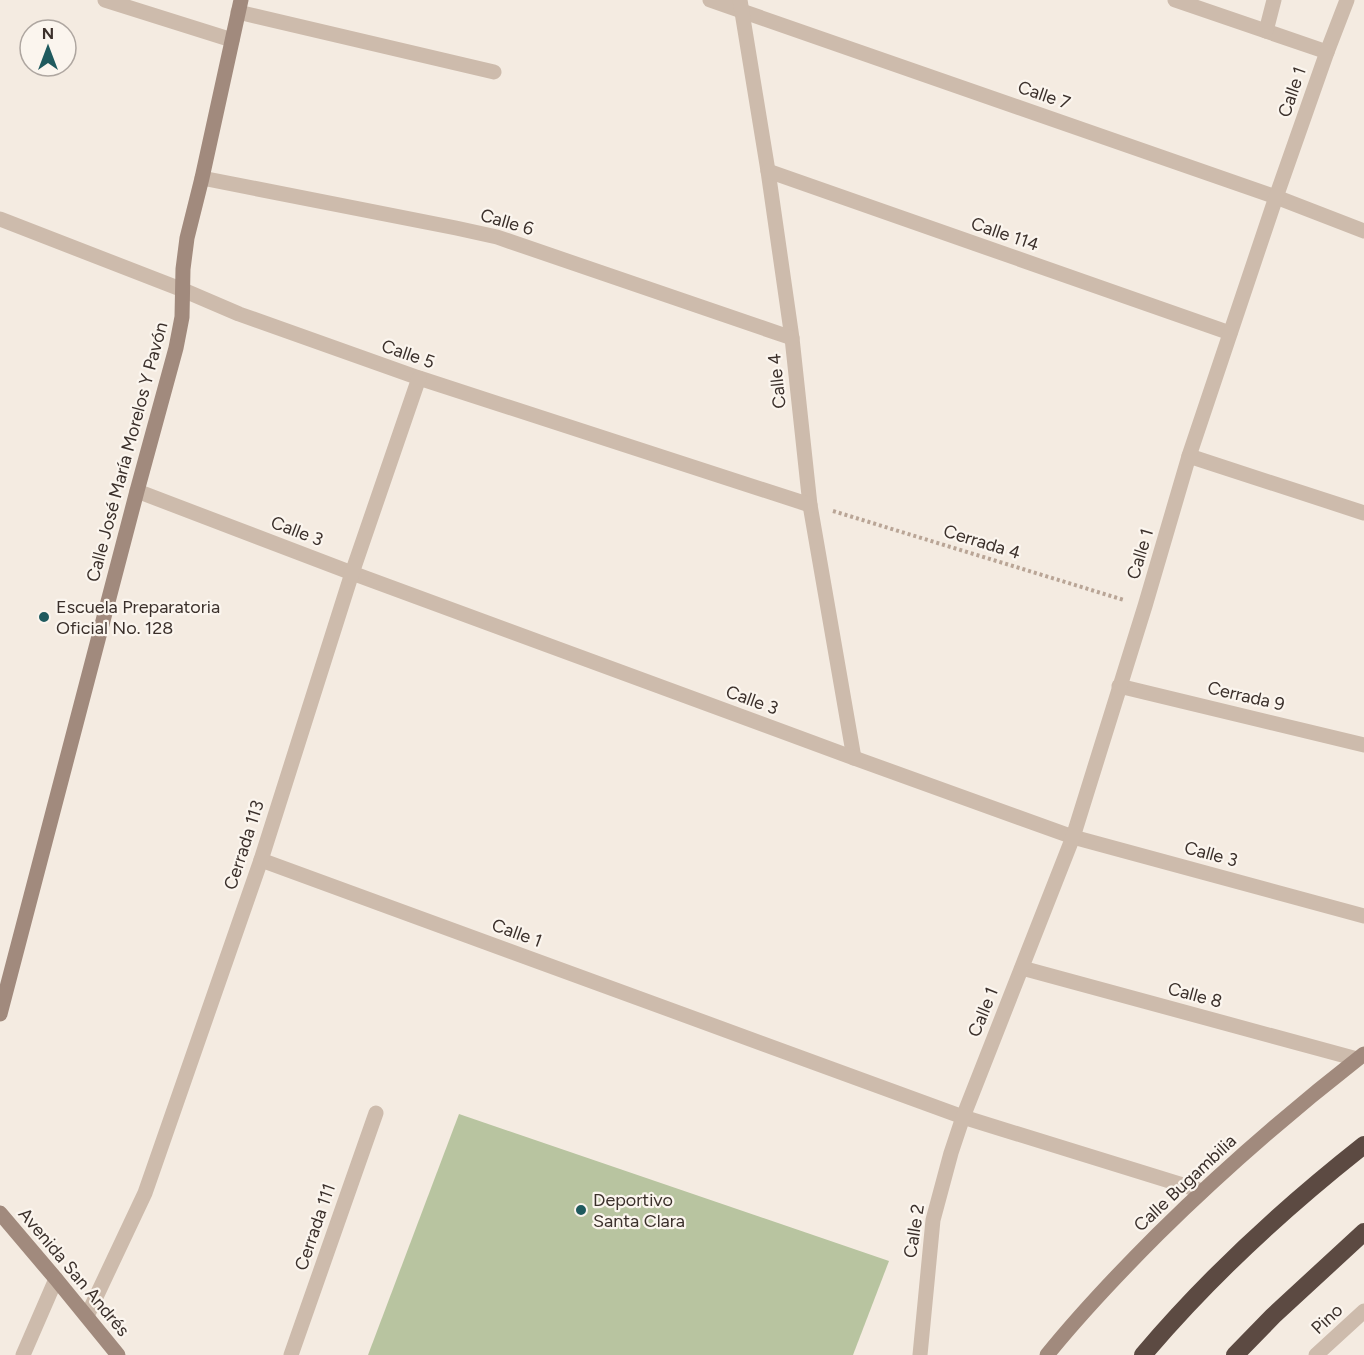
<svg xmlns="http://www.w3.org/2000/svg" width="1364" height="1355" viewBox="0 0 1364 1355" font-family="Figtree,sans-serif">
<rect width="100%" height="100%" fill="#f4ebe1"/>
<path fill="#b8c4a0" d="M459,1114L889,1261L853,1355H368Z"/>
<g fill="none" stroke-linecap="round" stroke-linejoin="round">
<path stroke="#b9a596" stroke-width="4" stroke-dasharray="3 3" stroke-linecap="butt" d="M833,511L1124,600"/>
<g stroke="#cdbbac" stroke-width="15">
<path d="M105,0L232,40"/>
<path d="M710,0L1276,197L1364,231"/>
<path d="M740,0L768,171L792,338L810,505L854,758"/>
<path d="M1175,0L1327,52"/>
<path d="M238,12L494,72"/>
<path d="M1266,31L1274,0"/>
<path d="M768,171L1230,333"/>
<path d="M202,178L456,228L497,237L792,338"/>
<path d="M0,219L183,290L239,314L419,378L810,505"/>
<path d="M1189,456L1364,513"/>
<path d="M137,491L352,573L854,758L1073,837L1364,916"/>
<path d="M1119,686L1364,745"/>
<path d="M261,860L963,1117L1202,1191"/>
<path d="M1022,968L1357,1059"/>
<path d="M87,1316L145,1193L261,860L352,573L419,378"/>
<path d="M23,1355L56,1279"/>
<path d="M291,1355L376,1113"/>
<path d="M920,1355L933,1220L951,1153L963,1117L1073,837L1145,606L1189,456L1276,197L1327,52L1347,0"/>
<path d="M1316,1355L1364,1311"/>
</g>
<g stroke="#a18a7d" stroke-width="15">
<path d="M0,1014L137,491L176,348L182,317L183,269L187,238L202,178L241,0"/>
<path d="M0,1213L56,1279L118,1355"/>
<path d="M1047,1355C1081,1313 1119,1273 1158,1234C1223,1170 1292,1110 1364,1054"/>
</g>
<g stroke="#5c4a42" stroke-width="18">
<path d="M1143,1355C1209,1277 1284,1208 1364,1145"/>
<path d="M1235,1355L1273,1316L1364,1232"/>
</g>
</g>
<g fill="#1f5a5e" stroke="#fbf5ee" stroke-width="2">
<circle cx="44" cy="617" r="6"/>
<circle cx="581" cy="1210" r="6"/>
</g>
<g text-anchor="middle" stroke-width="4.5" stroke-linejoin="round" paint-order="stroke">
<g font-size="18" fill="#3b302b" stroke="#fbf5ee">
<text transform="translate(1292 92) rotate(-71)" y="6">Calle 1</text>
<text transform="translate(1044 95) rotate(19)" y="6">Calle 7</text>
<text transform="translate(507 222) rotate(16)" y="6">Calle 6</text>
<text transform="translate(1005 234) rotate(19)" y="6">Calle 114</text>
<text transform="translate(408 354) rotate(19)" y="6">Calle 5</text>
<text transform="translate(777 381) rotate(-96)" y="6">Calle 4</text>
<text transform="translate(127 452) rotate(-75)" y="6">Calle José María Morelos Y Pavón</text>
<text transform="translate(297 531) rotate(21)" y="6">Calle 3</text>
<text transform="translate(982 542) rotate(17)" y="6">Cerrada 4</text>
<text transform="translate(1140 554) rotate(-73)" y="6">Calle 1</text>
<text transform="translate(1246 696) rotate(13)" y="6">Cerrada 9</text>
<text transform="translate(752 700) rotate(20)" y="6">Calle 3</text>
<text transform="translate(244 845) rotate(-72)" y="6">Cerrada 113</text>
<text transform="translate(1211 854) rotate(15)" y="6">Calle 3</text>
<text transform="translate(517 933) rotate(20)" y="6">Calle 1</text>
<text transform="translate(1195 995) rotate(15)" y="6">Calle 8</text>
<text transform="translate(983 1012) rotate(-68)" y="6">Calle 1</text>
<text transform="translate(1185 1183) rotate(-43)" y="6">Calle Bugambilia</text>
<text transform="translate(315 1227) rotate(-71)" y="6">Cerrada 111</text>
<text transform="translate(914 1231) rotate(-81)" y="6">Calle 2</text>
<text transform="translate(74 1272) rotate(50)" y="6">Avenida San Andrés</text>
<text transform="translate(1327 1319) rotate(-43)" y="6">Pino</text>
</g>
<g font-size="18" fill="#3b302b" stroke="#fbf5ee" text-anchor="start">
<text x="56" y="613">Escuela Preparatoria<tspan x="56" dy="21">Oficial No. 128</tspan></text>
<text x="593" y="1206">Deportivo<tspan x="593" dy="21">Santa Clara</tspan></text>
</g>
</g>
<g transform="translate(48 48)"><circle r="28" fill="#fbf5ee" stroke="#aea6a0" stroke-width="1.5"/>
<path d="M0-4.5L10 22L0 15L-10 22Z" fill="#1f5a5e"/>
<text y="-9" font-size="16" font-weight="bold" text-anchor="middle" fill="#3b302b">N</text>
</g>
</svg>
